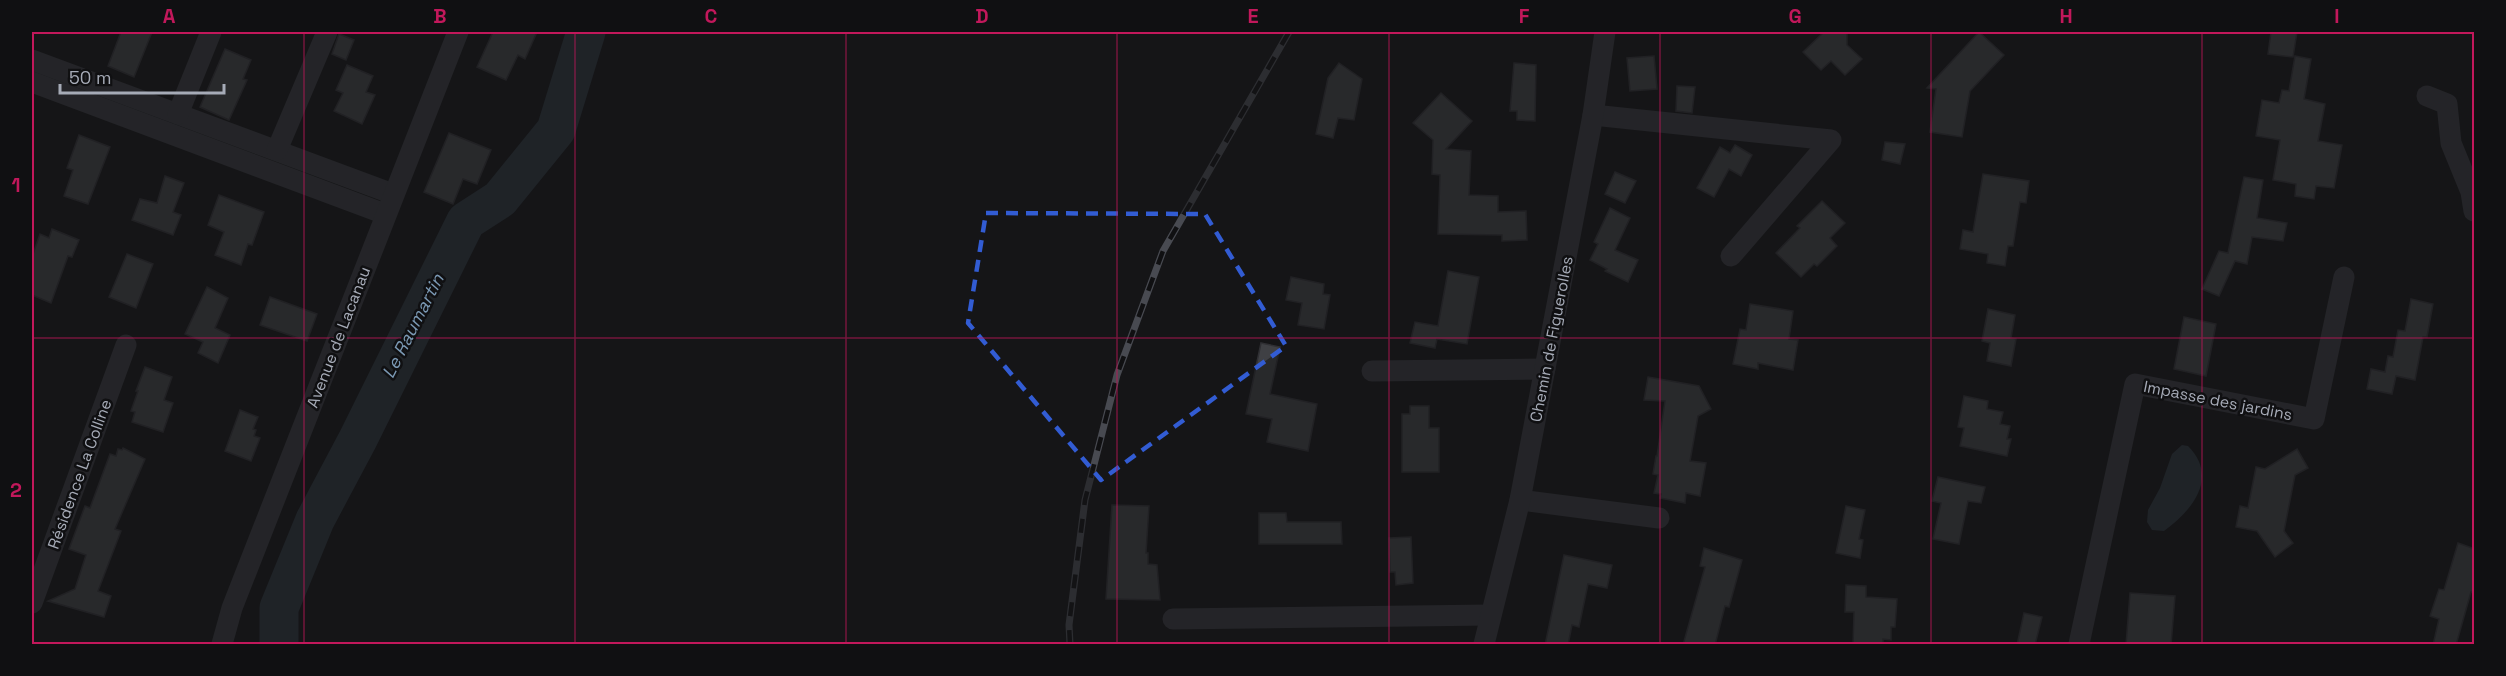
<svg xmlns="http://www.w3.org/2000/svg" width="2506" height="676" viewBox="0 0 2506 676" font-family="'Space Grotesk',sans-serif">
<rect width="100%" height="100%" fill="#151517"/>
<path fill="#2a333b" d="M2182,445L2188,446C2219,477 2193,510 2164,531L2152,530L2147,522L2148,510L2160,488L2172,454Z"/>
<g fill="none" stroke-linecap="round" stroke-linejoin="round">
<path stroke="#2a333b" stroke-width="39" d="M279,644V608L315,520L358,439L466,221L500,199L556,130L586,32"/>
</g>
<g fill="#3f4044" stroke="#2f2f33" stroke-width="1.5">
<path d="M121,32H152L134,77L108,66Z"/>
<path d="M493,32H537L525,59L518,55L506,80L477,67Z"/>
<path d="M1824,32H1847V45L1862,59L1845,75L1831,61L1821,70L1803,52Z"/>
<path d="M1979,32L2004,55L1970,91L1962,137L1930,132L1936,89L1927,88Z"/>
<path d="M2271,32H2297L2293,57L2268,54Z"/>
<path d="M339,34L354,40L346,60L332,54Z"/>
<path d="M225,49L251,60L243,79L247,80L229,120L200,107Z"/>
<path d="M1654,56L1657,89L1630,91L1627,58Z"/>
<path d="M2295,56L2311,59L2304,99L2325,104L2318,141L2342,145L2334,188L2316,186L2314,199L2295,196L2296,184L2273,180L2280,140L2256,136L2262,100L2279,103L2282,90L2289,91Z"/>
<path d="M1339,63L1362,79L1354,120L1338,118L1333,138L1316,134L1328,78Z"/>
<path d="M1514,63L1536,65L1535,121L1517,120V111H1510Z"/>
<path d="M347,65L373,76L366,92L375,95L362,124L334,111L343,93L336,90Z"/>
<path d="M1677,86L1695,87L1692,113L1676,111Z"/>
<path d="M1441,93L1472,121L1446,149L1471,151L1469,195L1498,196V212L1526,211L1527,240L1502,241V235L1438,234L1440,175L1432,174L1433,140L1413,123Z"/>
<path d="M449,133L491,150L477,184L463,179L453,204L424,192Z"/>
<path d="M79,135L110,147L88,204L64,196L73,170L67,168Z"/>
<path d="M1885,142L1905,144L1900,164L1882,160Z"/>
<path d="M1735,145L1752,155L1741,176L1729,169L1714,197L1697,188L1720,147L1730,153Z"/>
<path d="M1615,172L1636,181L1625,203L1605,194Z"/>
<path d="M1983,174L2029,181L2026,203L2020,202L2013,246H2008L2005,266L1987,263L1988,254L1960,249L1963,230L1973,232Z"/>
<path d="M165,176L184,183L173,212L181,215L173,235L132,220L140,199L157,203Z"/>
<path d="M2244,177L2263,180L2257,218L2287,223L2283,241L2252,237L2247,264L2235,261L2219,296L2202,289L2219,251L2228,253Z"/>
<path d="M219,195L264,212L252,245L248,244L241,265L215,255L224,232L208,225Z"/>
<path d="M1822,201L1845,223L1830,238L1837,246L1817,266L1814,264L1801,277L1776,253L1800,228L1797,226Z"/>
<path d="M1610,208L1630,218L1615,250L1638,260L1628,282L1605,271L1607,269L1590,260L1598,244L1594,242Z"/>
<path d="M52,229L79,240L72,257L68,256L51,303L32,295V257L40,234L49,238Z"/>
<path d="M127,254L153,264L136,308L109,297Z"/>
<path d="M1448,271L1479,277L1467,344L1437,339L1435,348L1410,343L1415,322L1438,326Z"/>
<path d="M1291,277L1324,284L1323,294L1330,295L1324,329L1298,325L1302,303L1286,300Z"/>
<path d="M207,287L228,298L215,328L230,335L218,363L198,353L203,342L185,334Z"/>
<path d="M270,297L317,314L307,341L260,325Z"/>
<path d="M2411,299L2433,304L2427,337H2423L2415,380L2396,376L2392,394L2367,389L2371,369L2385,372L2388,356L2393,357L2398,330L2405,331Z"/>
<path d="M1750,304L1793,311L1789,339L1798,340L1793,370L1758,363V369L1733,364L1740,329L1746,330Z"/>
<path d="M1988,309L2015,315L2011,338L2016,339L2011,366L1987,361L1990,343L1982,341Z"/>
<path d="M2184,317L2216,324L2206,376L2174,369Z"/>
<path d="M1261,343L1280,347L1270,394L1317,404L1308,451L1267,442L1272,419L1246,414Z"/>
<path d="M145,367L172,377L164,400L173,403L163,432L132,422L135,412L131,411L138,391H136Z"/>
<path d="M1648,377L1699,386L1711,409L1698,416L1690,461L1706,463L1700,496L1686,493L1685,503L1660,498L1661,494L1654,493L1658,475L1653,474L1656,456H1657L1665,401L1644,400Z"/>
<path d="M1964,396L1988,401L1987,409L2003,412L2000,424L2010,426L2007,439H2011L2007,456L1960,446L1964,428L1958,427Z"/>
<path d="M1410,406H1429V428H1439V472H1402V414H1410Z"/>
<path d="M240,410L258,417L253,429L256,430L254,436L260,438L251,461L225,451Z"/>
<path d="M123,448L145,459L115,529L121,531L98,591L111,596L104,617L48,601L75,589L86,555L69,549L85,506L90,508L110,454L116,456L118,449L122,450Z"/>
<path d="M2297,449L2308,468L2295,475L2284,531L2293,543L2275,557L2257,531L2236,527L2240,506L2248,508L2256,467L2265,469Z"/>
<path d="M1938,477L1985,487L1981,503L1968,501L1959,544L1933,539L1941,503L1932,501Z"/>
<path d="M1112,505L1149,506L1146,553H1148V564L1157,565L1160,600L1106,599Z"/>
<path d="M1846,506L1865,510L1859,539L1863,540L1860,558L1836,553Z"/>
<path d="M1259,513H1286L1287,522H1341L1342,544H1259Z"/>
<path d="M1411,537L1413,583L1396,585L1395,572H1390L1389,538Z"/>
<path d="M2458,543L2475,549V593L2471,592L2456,645H2433L2439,619L2430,616L2439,589L2444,590Z"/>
<path d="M1704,548L1742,560L1729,607L1725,606L1715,645H1683L1705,567L1700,566Z"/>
<path d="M1564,555L1612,565L1607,588L1588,584L1579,627L1572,625L1568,645H1545Z"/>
<path d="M1846,585L1866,586V597L1897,599L1895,627H1891V640L1883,639V645H1853L1854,612H1845Z"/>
<path d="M2130,593L2175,596L2171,645H2126Z"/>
<path d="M2024,613L2042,617L2035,645H2017Z"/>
</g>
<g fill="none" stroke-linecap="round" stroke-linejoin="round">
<g stroke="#35363c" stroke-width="21">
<path d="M32,60L393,194"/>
<path d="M32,82L385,214"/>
<path d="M2427,96L2447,104L2451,143L2471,192L2474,211"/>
<path d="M178,114L211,32"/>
<path d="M1593,115L1831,140L1731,256"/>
<path d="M277,150L327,32"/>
<path d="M1372,371L1545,369"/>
<path d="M1520,500L1659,518"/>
<path d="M32,603L126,345"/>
<path d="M1173,619L1491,615"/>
<path d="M222,644L232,608L458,32"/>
<path d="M1484,644L1520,500L1593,115L1605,32"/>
<path d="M2079,644L2135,384L2314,419L2344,277"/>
</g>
<g stroke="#484a51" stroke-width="7">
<path id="rail" d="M1070,644L1069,625L1085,500L1117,375L1163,251L1289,32"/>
</g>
<use href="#rail" stroke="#101012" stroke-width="4.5" stroke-dasharray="14" stroke-linecap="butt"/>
</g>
<path d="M0 0H2506V676H0ZM986,213L1205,214L1286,346L1101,480L968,323Z" fill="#151517" fill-opacity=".55" fill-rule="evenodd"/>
<path fill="none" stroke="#325cd3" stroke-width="4.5" stroke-dasharray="12 8" stroke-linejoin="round" d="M986,213L1205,214L1286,346L1101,480L968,323Z"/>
<path fill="none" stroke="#c2185b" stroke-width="1.5" stroke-opacity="0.55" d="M304,32V644M575,32V644M846,32V644M1117,32V644M1389,32V644M1660,32V644M1931,32V644M2202,32V644M32,338H2474"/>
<g text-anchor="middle" stroke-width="5" stroke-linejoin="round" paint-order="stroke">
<g font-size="16" fill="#a6abb7" stroke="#101012">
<text transform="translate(338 337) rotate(-69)" y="6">Avenue de Lacanau</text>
<text transform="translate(1551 339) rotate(-79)" y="6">Chemin de Figuerolles</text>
<text transform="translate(2218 400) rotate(11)" y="6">Impasse des jardins</text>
<text transform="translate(79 474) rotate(-70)" y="6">Résidence La Colline</text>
</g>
<g font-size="18" font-style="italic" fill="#7b99b4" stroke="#101012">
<text transform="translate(413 326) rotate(-63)" y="6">Le Raumartin</text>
</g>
</g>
<rect width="2506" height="676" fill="none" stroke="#101012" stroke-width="66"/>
<path d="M60 84v9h164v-9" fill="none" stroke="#a6abb7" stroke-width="3"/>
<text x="69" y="84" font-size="18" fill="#a6abb7" stroke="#101012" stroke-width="4.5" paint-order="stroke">50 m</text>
<rect x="33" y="33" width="2440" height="610" fill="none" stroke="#c2185b" stroke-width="2"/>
<g font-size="20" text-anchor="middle" font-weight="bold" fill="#c2185b">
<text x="169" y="23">A</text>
<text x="440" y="23">B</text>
<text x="711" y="23">C</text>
<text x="982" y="23">D</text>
<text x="1253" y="23">E</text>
<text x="1524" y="23">F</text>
<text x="1795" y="23">G</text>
<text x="2066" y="23">H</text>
<text x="2337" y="23">I</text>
<text x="16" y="192">1</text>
<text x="16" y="497">2</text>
</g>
</svg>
